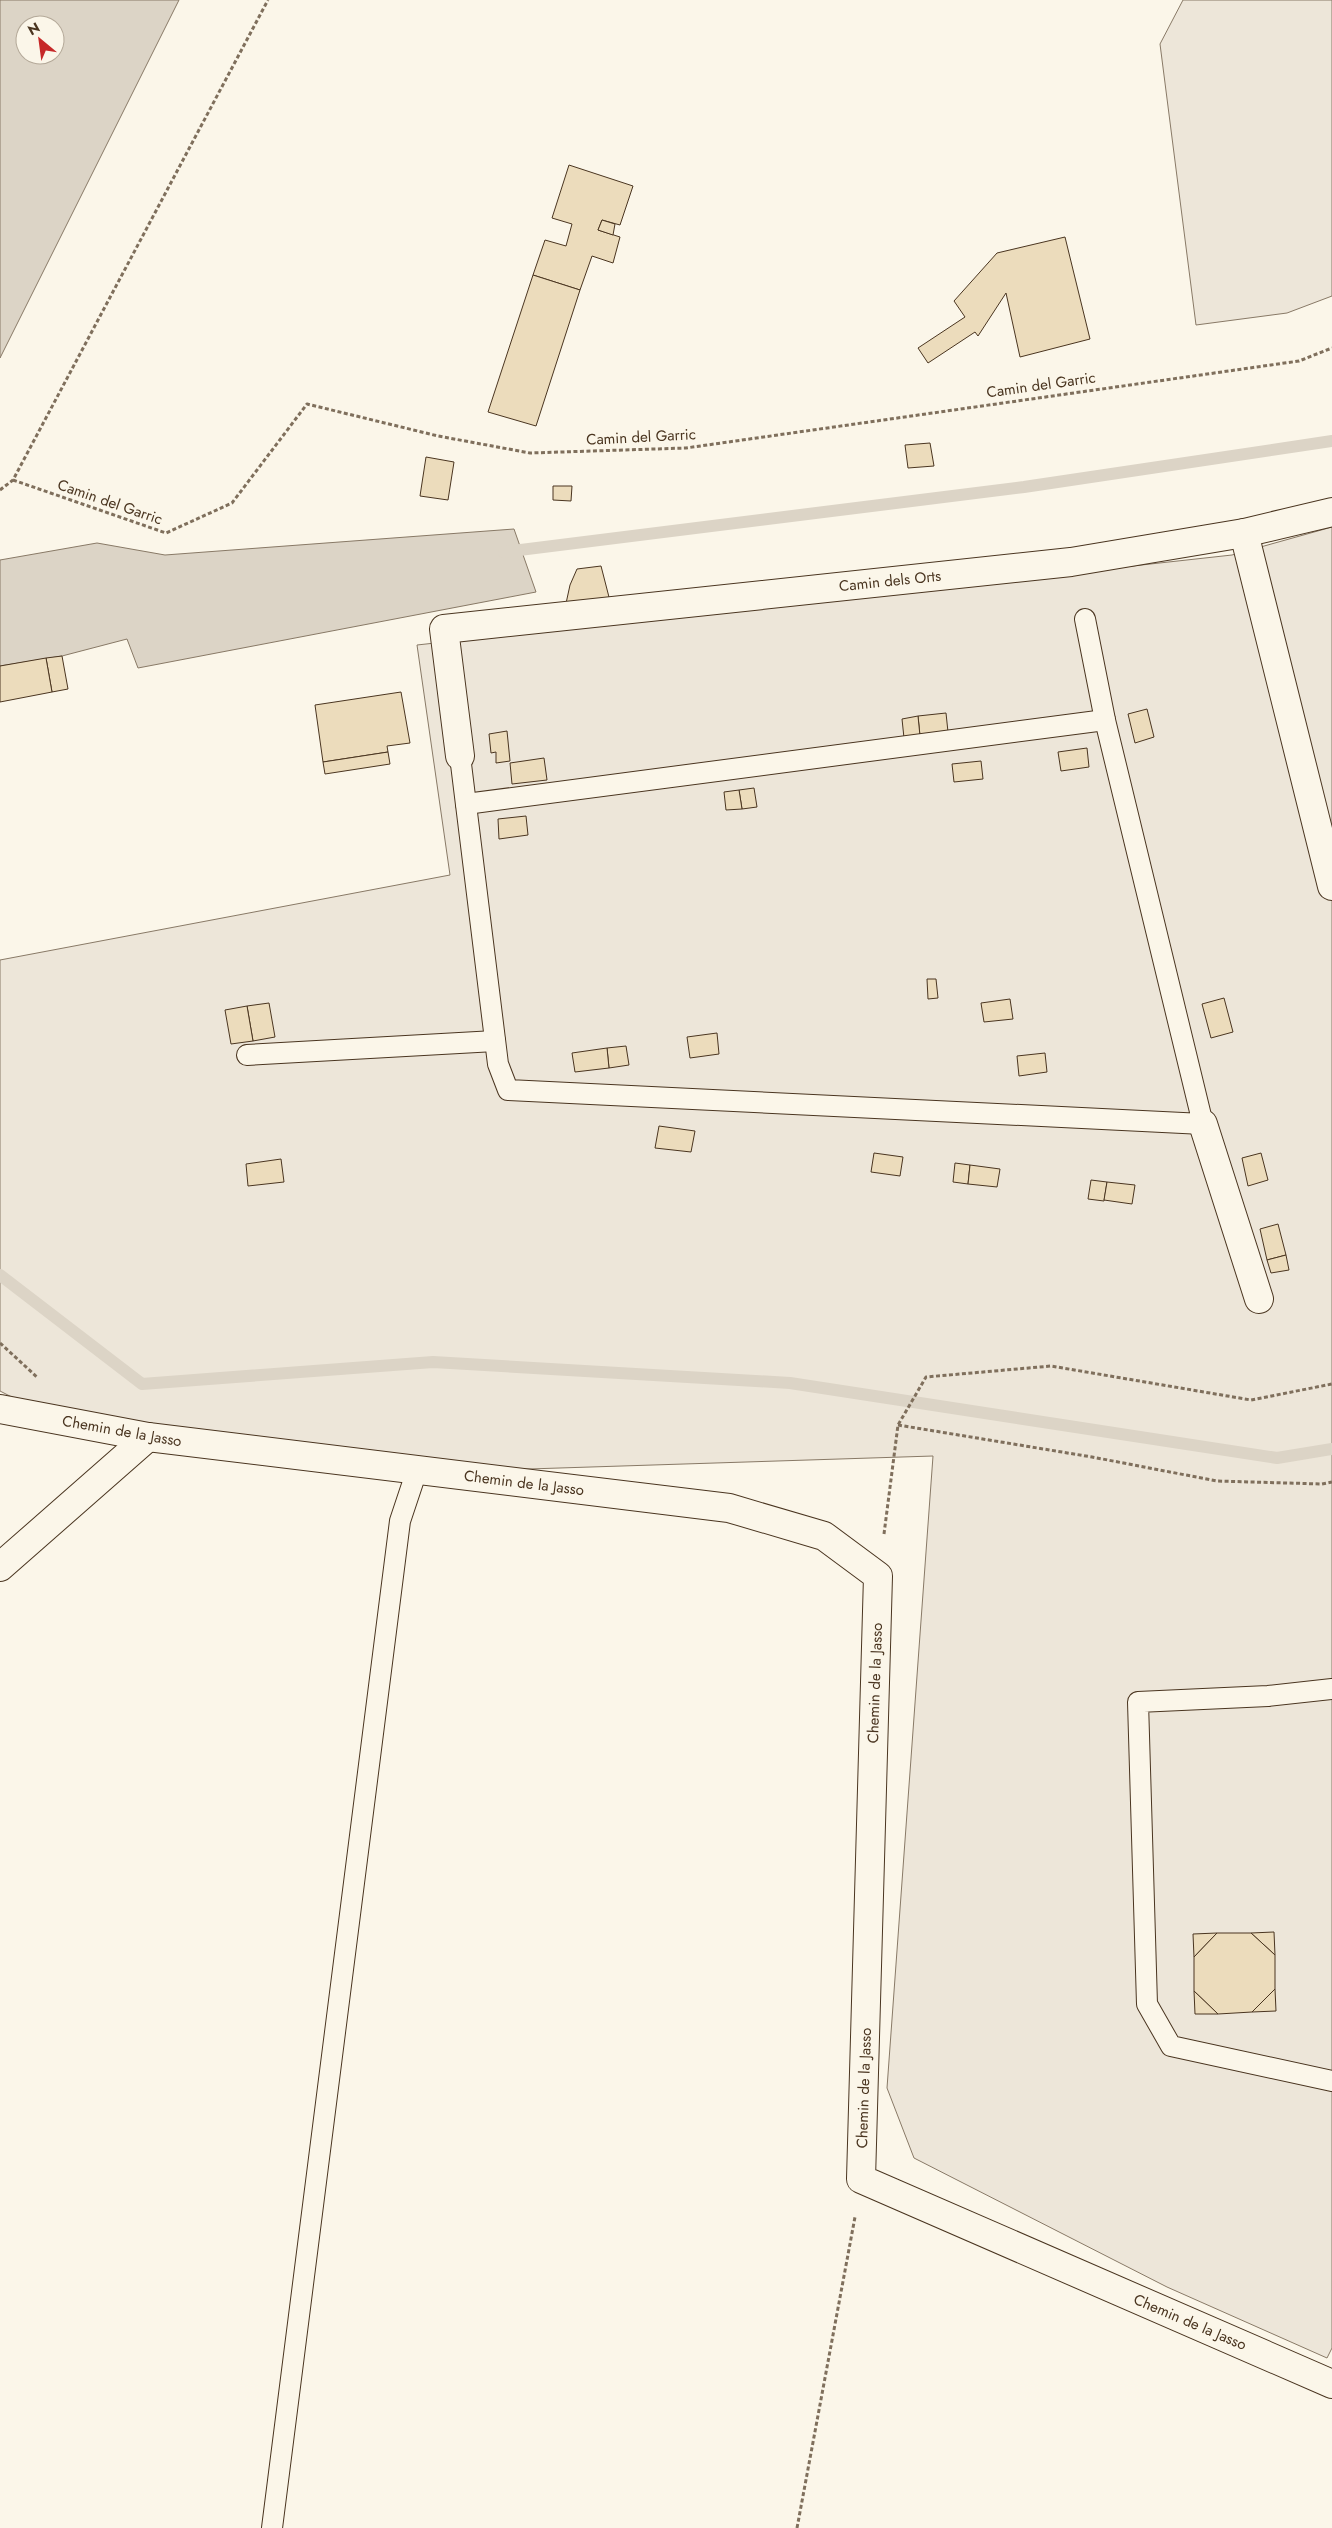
<svg xmlns="http://www.w3.org/2000/svg" width="1332" height="2528" viewBox="0 0 1332 2528" font-family="Jost,sans-serif">
<rect width="100%" height="100%" fill="#fbf6e9"/>
<g fill="#ede6d9" stroke="#887966">
<path d="M1183,0H1332V296L1287,313L1196,325L1160,44Z"/>
<path d="M1332,527V2348L1327,2358L1167,2287L914,2158L887,2088L933,1456L404,1473L90,1437L0,1391V960L450,875L417,645L1232,555Z"/>
</g>
<g fill="#dcd4c6" stroke="#887966" fill-rule="evenodd">
<path d="M0,0H179L0,358ZM25,25H55V55H25Z"/>
<path d="M514,529L536,592L138,668L127,639L62,656L0,666V560L97,543L165,555Z"/>
</g>
<g fill="none" stroke-linecap="round" stroke-linejoin="round">
<g stroke="#dcd4c6" stroke-width="12">
<path d="M504,552L1024,487L1332,441"/>
<path d="M0,1275L142,1384L433,1362L790,1383L1277,1458L1332,1449"/>
</g>
</g>
<g fill="#ecdcbc" stroke="#4a3520">
<path d="M569,165L633,186L620,225L602,220L598,230L620,237L613,263L592,256L580,290L533,275L545,240L566,246L572,224L552,218Z"/>
<path d="M602,220L615,224L613,235L598,230Z"/>
<path d="M1065,237L1090,339L1020,357L1006,293L978,336L975,332L928,363L918,348L965,317L954,301L997,253Z"/>
<path d="M533,275L580,290L536,426L488,412Z"/>
<path d="M930,443L934,466L908,468L905,445Z"/>
<path d="M426,457L454,462L448,500L420,496Z"/>
<path d="M553,486H572L571,501L553,500Z"/>
<path d="M601,566L610,601L565,608L570,585L577,569Z"/>
<path d="M62,656L68,689L52,692L46,658Z"/>
<path d="M46,658L52,692L0,702V666Z"/>
<path d="M401,692L410,743L387,746L388,752L323,762L315,705Z"/>
<path d="M1147,709L1154,737L1135,743L1128,714Z"/>
<path d="M946,713L948,732L920,736L918,716Z"/>
<path d="M918,716L920,736L904,738L902,719Z"/>
<path d="M507,731L510,761L496,763V752L491,753L489,734Z"/>
<path d="M1087,748L1089,767L1061,771L1058,752Z"/>
<path d="M388,752L390,764L325,774L323,762Z"/>
<path d="M544,758L547,780L512,784L510,763Z"/>
<path d="M981,761L983,779L954,782L952,764Z"/>
<path d="M754,788L757,807L742,809L739,790Z"/>
<path d="M739,790L742,809L726,810L724,792Z"/>
<path d="M526,816L528,835L499,839L498,819Z"/>
<path d="M927,979H936L938,998L928,999Z"/>
<path d="M1224,998L1233,1032L1211,1038L1202,1004Z"/>
<path d="M1010,999L1013,1019L984,1022L981,1003Z"/>
<path d="M269,1003L275,1037L253,1041L247,1006Z"/>
<path d="M247,1006L253,1041L231,1044L225,1010Z"/>
<path d="M717,1033L719,1054L690,1058L687,1037Z"/>
<path d="M626,1046L629,1065L609,1068L607,1048Z"/>
<path d="M607,1048L609,1068L575,1072L572,1053Z"/>
<path d="M1045,1053L1047,1072L1019,1076L1017,1056Z"/>
<path d="M659,1126L695,1131L691,1152L655,1148Z"/>
<path d="M874,1153L903,1157L900,1176L871,1172Z"/>
<path d="M1261,1153L1268,1180L1248,1186L1242,1158Z"/>
<path d="M281,1159L284,1182L248,1186L246,1164Z"/>
<path d="M955,1163L970,1165L968,1184L953,1182Z"/>
<path d="M970,1165L1000,1169L997,1187L968,1184Z"/>
<path d="M1091,1180L1107,1182L1104,1201L1088,1199Z"/>
<path d="M1107,1182L1135,1185L1132,1204L1104,1200Z"/>
<path d="M1278,1224L1286,1255L1267,1260L1260,1229Z"/>
<path d="M1286,1255L1289,1270L1271,1273L1267,1260Z"/>
<path d="M1274,1932L1275,1955L1251,1933Z"/>
<path d="M1217,1933L1194,1957L1193,1934Z"/>
<path d="M1217,1933H1251L1275,1955V1989L1252,2012L1218,2014L1194,1991V1957Z"/>
<path d="M1275,1989L1276,2011L1252,2012Z"/>
<path d="M1194,1991L1218,2014H1195Z"/>
</g>
<g fill="none" stroke-linecap="round" stroke-linejoin="round">
<g stroke="#4a3520" stroke-width="22">
<g id="service">
<path d="M460,756L498,1064L508,1090L1203,1124L1105,720L1085,619"/>
<path d="M466,804L1105,720"/>
<path d="M247,1055L495,1041"/>
<path d="M1332,1689L1268,1696L1138,1702L1147,2004L1171,2046L1332,2081"/>
<path d="M272,2528L400,1521L417,1470"/>
</g>
</g>
<g stroke="#4a3520" stroke-width="30">
<g id="minor">
<path d="M1244,533L1332,886"/>
<path d="M460,756L444,629L1071,562L1244,533L1332,512"/>
<path d="M1203,1124L1259,1299"/>
<path d="M0,1409L148,1437L729,1508L824,1536L878,1576L861,2179L1332,2384"/>
<path d="M0,1567L148,1437"/>
</g>
</g>
<g stroke="#7f6f5c" stroke-width="3" stroke-dasharray="4 2.5" stroke-linecap="butt">
<path d="M13,480L166,533L232,503L307,404L438,436L530,453L686,448L1299,361L1332,348"/>
<path d="M0,490L13,480L268,0"/>
<path d="M0,1343L38,1378"/>
<path d="M898,1425L1092,1457L1217,1481L1322,1484L1332,1482"/>
<path d="M884,1534L898,1425L926,1377L1051,1366L1251,1400L1332,1384"/>
<path d="M797,2528L855,2217"/>
</g>
<use href="#service" stroke="#fbf6e9" stroke-width="20"/>
<use href="#minor" stroke="#fbf6e9" stroke-width="28"/>
</g>
<g text-anchor="middle" stroke-width="4" stroke-linejoin="round" paint-order="stroke">
<g font-size="15" fill="#4a3520" stroke="#fbf6e9">
<text transform="translate(1041 385) rotate(-8)" y="5">Camin del Garric</text>
<text transform="translate(641 437) rotate(-3)" y="5">Camin del Garric</text>
<text transform="translate(110 502) rotate(19)" y="5">Camin del Garric</text>
<text transform="translate(890 581) rotate(-6)" y="5">Camin dels Orts</text>
<text transform="translate(122 1431) rotate(10)" y="5">Chemin de la Jasso</text>
<text transform="translate(524 1483) rotate(7)" y="5">Chemin de la Jasso</text>
<text transform="translate(875 1683) rotate(-88)" y="5">Chemin de la Jasso</text>
<text transform="translate(864 2088) rotate(-88)" y="5">Chemin de la Jasso</text>
<text transform="translate(1190 2322) rotate(23)" y="5">Chemin de la Jasso</text>
</g>
</g>
<g transform="translate(40 40) rotate(331)"><circle r="24" fill="#fbf6e9" stroke="#b4a999"/>
<path d="M0-4L9 19L0 12L-9 19Z" fill="#c62828"/>
<text y="-8" font-size="14" font-weight="bold" text-anchor="middle" fill="#4a3520">N</text>
</g>
</svg>
